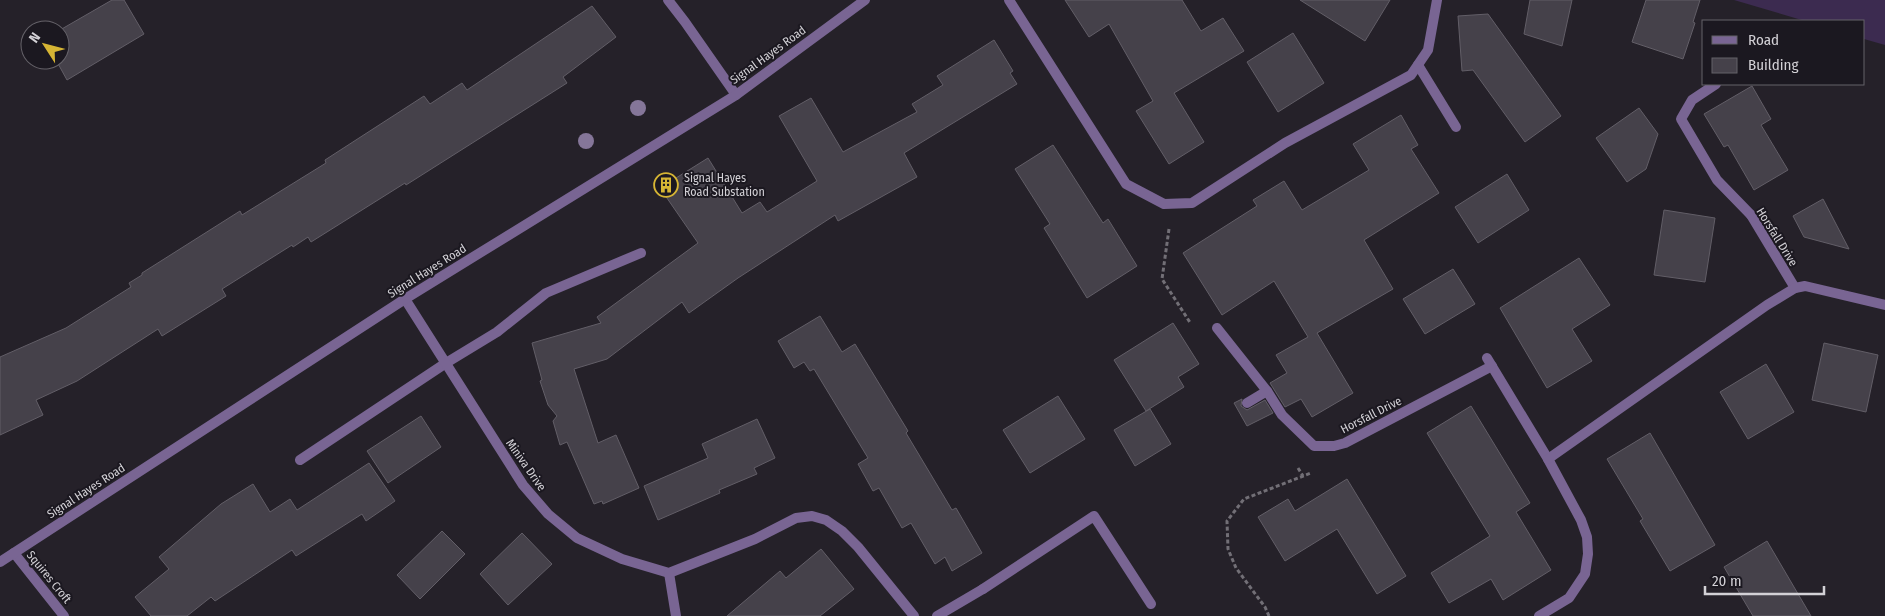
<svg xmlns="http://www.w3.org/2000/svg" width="1885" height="616" viewBox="0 0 1885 616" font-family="'Fira Sans Condensed',sans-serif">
<rect width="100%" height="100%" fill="#252129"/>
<path fill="#3c2b50" d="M1734,0H1885V45L1864,39V21H1805Z"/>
<g fill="#45414a" stroke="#625e67">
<path d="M112,0H124L144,34L67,80L56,60H60V30Z"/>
<path d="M1065,0H1182L1201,31L1223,18L1244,51L1174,93L1204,142L1169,164L1136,111L1153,101L1109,24L1089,37Z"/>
<path d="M1300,0H1390L1365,41Z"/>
<path d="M1530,0H1572L1562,46L1524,34Z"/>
<path d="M1646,0H1700L1693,22L1695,23L1683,59L1632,42Z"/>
<path d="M592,6L616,37L563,77L567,83L406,185L405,183L311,242L308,237L293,247L292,245L222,289L226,296L162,336L158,329L77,381L36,400L43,415L0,435V357L66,328L131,287L129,283L142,275V273L240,211L242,215L326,163L325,160L424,96L430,104L462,83L467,90Z"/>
<path d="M1488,14L1561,116L1525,142L1473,70L1462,71L1458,16Z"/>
<path d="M1293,33L1324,83L1278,112L1247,62Z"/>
<path d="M994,40L1013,71L1010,73L1017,84L904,153L917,177L838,221L835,215L738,278L689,313L682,302L607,359L574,369L598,443L616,435L639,488L603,504L602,501L594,504L567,442L560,445L553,421L557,416L548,405L540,381L542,380L532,343L601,323L597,317L698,243L660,188L708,158L742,213L760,202L767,212L817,181L779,116L811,98L843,152L917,112L912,104L943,85L937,76Z"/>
<path d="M1752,86L1771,119L1761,125L1788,170L1754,190L1728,145L1724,147L1704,114Z"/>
<path d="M1639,108L1658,134L1646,169L1627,182L1596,138Z"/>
<path d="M1401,115L1418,145L1411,149L1439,193L1364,240L1393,289L1317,333L1353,393L1312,417L1301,399L1285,407L1270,383L1287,373L1276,355L1308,337L1274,281L1222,315L1183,253L1257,206L1253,200L1284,181L1302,210L1369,170L1353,144Z"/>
<path d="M1053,145L1103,223L1108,219L1137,266L1087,298L1044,228L1050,224L1015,169Z"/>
<path d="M1507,174L1529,210L1478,243L1455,207Z"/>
<path d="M1823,199L1849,249L1804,237L1793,216Z"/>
<path d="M1664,210L1715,218L1705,282L1654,275Z"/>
<path d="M1579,258L1610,305L1572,329L1592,361L1547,388L1500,308Z"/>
<path d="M1453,269L1475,304L1425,334L1403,299Z"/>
<path d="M820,316L842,352L855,344L908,431L906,433L952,510L956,508L982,553L952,571L945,557L935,564L911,523L902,528L879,488L873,491L858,464L868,458L814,369L810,371L804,362L794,368L778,341Z"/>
<path d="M1173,323L1199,364L1178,377L1184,387L1146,411L1114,360Z"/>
<path d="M1824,343L1878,355L1866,412L1812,400Z"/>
<path d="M1766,364L1794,412L1748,439L1720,392Z"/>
<path d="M1058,396L1085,439L1030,473L1003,430Z"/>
<path d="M1242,399L1241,406L1247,410L1265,400L1273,413L1247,426L1234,403Z"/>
<path d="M1471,406L1530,503L1516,512L1551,570L1503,600L1491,579L1449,603L1431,573L1490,536L1427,433Z"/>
<path d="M1150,409L1171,444L1135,466L1114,430Z"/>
<path d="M421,416L441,447L388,483L367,451Z"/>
<path d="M757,419L775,458L754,468L757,474L719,490L720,493L658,520L644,486L708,458L702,444Z"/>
<path d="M1650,433L1715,545L1670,571L1640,521L1643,519L1607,459Z"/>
<path d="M369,463L395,501L366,521L362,514L296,556L292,550L215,601L211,597L187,616H151L135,597L169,569L159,557L221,504L253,484L270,512L290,499L297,510Z"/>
<path d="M1347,479L1406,576L1377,594L1337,529L1285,561L1258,517L1288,499L1295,511Z"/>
<path d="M442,531L465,554L420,599L397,575Z"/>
<path d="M522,533L552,564L508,605L480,574Z"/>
<path d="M1767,541L1811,616H1753L1724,567Z"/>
<path d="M821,549L854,589L820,616H727L780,571L786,578Z"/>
</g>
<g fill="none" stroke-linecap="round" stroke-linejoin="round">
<g stroke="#726f76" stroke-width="3" stroke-dasharray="4 2.5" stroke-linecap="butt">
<path d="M1169,229L1162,279L1191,324"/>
<path d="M1298,468L1303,476"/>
<path d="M1269,616L1265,607L1236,568L1228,549L1227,521L1244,499L1311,473"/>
</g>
<g stroke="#796593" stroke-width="10">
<path d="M1716,84L1692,100L1681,119L1717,180L1751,215"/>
<path d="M1217,328L1267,391L1282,415L1314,446H1334L1345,443L1492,366"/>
<path d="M1247,403L1267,391"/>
<path d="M300,460L446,363L497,332L546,293L641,253"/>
<path d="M983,589L1094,516L1151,604"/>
</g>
<g stroke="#796593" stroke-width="10">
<path d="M668,0L685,22L736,95"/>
<path d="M1009,0L1126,184L1164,204L1192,203L1285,143L1411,75L1428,50L1437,0"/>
<path d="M1418,65L1456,127"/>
<path d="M1751,215L1795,288"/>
<path d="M405,299L523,485L548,514L577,538L622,559L669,573L755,539L796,518L812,516L826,520L842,531L858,547L914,616"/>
<path d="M1487,358L1548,459L1581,520L1587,537L1588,554L1585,574L1569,598L1539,616"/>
<path d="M1548,459L1767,305L1795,288L1805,286L1885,305"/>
<path d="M14,553L64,616"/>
<path d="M0,562L405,299L736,95L865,0"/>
<path d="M669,573L676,616"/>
<path d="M937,616L983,589"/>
</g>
</g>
<g fill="#857699">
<circle cx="638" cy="108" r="8"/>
<circle cx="586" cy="141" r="8"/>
</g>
<defs>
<g id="building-ring" transform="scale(1.25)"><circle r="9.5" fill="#1b1820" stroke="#d6b534" stroke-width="1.5"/><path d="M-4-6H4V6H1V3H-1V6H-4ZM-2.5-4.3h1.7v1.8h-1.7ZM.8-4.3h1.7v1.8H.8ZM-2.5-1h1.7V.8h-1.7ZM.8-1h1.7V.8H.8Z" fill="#d6b534"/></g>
</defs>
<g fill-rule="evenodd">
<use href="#building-ring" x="666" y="185"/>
</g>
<g text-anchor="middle" stroke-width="4" stroke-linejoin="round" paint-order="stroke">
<g font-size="12" fill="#d3d1d6" stroke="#1b1820">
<text transform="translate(768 55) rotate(-36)" y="4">Signal Hayes Road</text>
<text transform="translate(1777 237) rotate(58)" y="4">Horsfall Drive</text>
<text transform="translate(427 271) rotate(-32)" y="4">Signal Hayes Road</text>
<text transform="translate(1371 415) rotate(-27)" y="4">Horsfall Drive</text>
<text transform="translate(526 465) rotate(55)" y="4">Miniva Drive</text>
<text transform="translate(86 491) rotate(-33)" y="4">Signal Hayes Road</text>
<text transform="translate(49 577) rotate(51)" y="4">Squires Croft</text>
</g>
<g font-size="12" fill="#d3d1d6" stroke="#1b1820" text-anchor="start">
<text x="684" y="182">Signal Hayes<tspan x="684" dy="14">Road Substation</tspan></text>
</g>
</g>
<rect x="1702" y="20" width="162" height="65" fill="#1b1820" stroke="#656269"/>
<rect x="1712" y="36" width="25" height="8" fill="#796593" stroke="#656269"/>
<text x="1748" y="45" font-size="15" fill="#d3d1d6">Road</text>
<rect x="1712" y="58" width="25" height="15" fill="#45414a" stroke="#656269"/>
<text x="1748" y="70" font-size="15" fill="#d3d1d6">Building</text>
<g transform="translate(45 45) rotate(306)"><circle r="24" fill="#1b1820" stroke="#656269"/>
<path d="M0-4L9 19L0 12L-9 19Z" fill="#d6b534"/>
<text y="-8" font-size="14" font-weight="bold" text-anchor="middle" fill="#d3d1d6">N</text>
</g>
<path d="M1705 586v8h119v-8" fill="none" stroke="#d3d1d6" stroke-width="2.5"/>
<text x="1712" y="586" font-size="15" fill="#d3d1d6" stroke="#1b1820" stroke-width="4" paint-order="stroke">20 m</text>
</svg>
